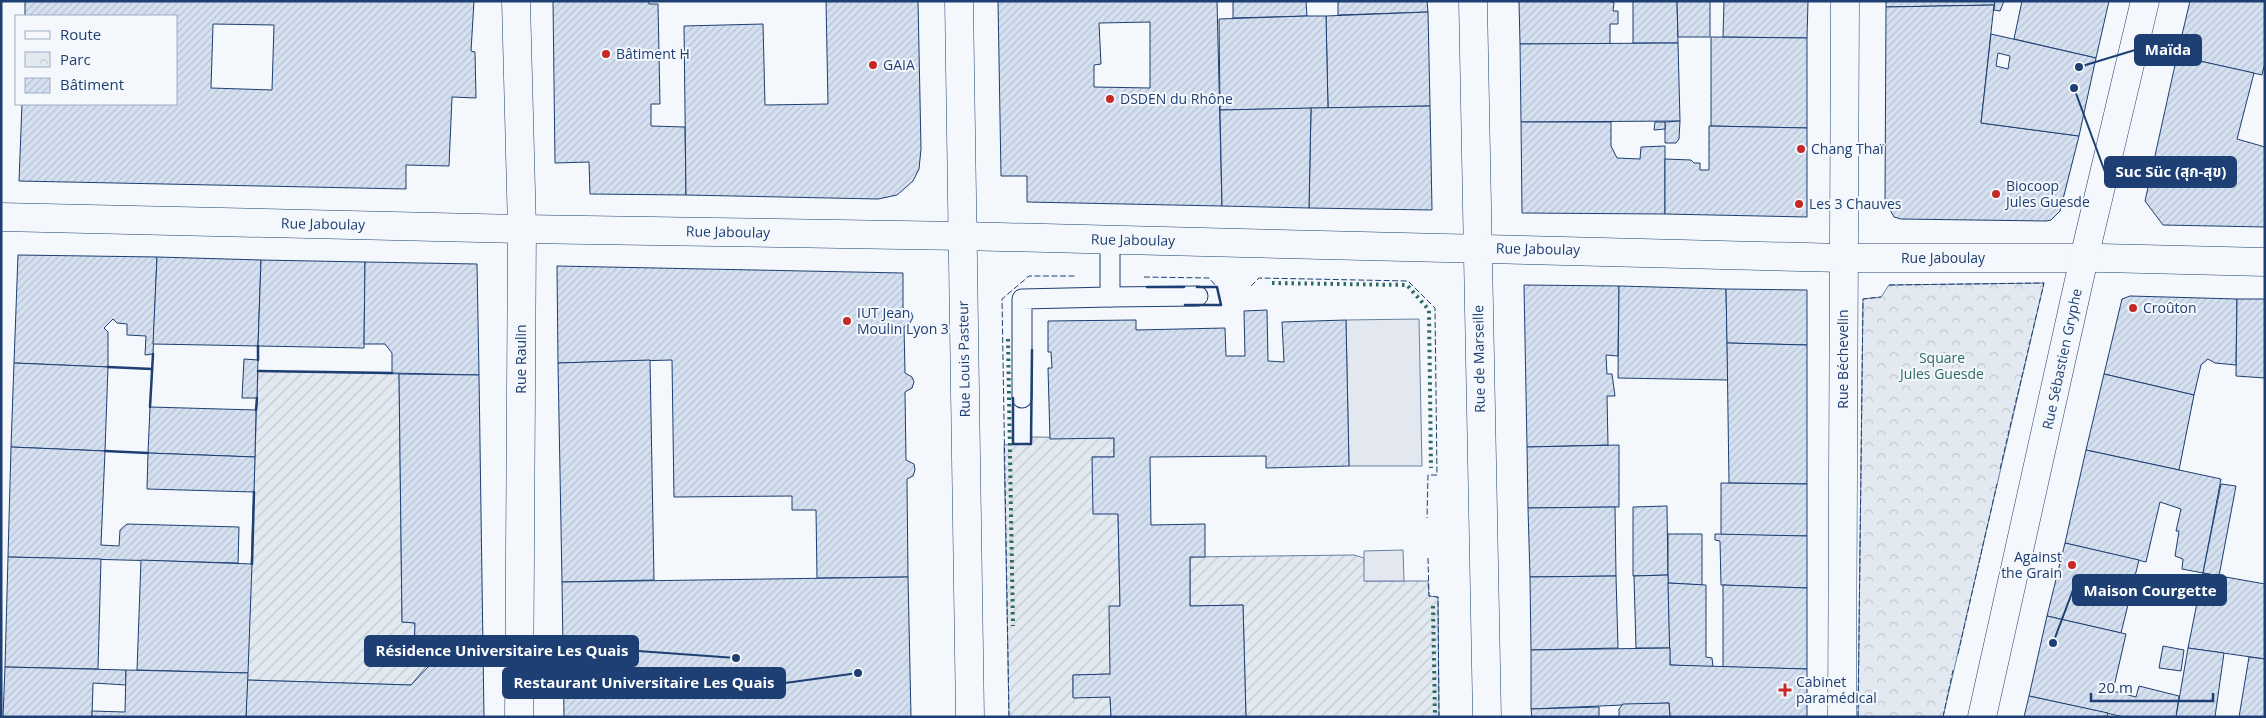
<svg xmlns="http://www.w3.org/2000/svg" width="2266" height="718" viewBox="0 0 2266 718" font-family="'Open Sans','Noto Sans Thai',sans-serif">
<defs>
<pattern id="park-crowns" width="20" height="18" patternUnits="userSpaceOnUse" patternTransform="scale(1.25)"><rect width="20" height="18" fill="#e3e9f0"/><path d="M2 6a3 3 0 1 1 6 0M12 15a3 3 0 1 1 6 0" fill="none" stroke="#c2c9d1"/></pattern>
<pattern id="garden-furrows" width="10" height="10" patternUnits="userSpaceOnUse" patternTransform="scale(1.25)"><rect width="10" height="10" fill="#e3e9f0"/><path d="M-1 1l2-2M0 10L10 0M9 11l2-2" fill="none" stroke="#c2c9d1"/></pattern>
<pattern id="building-hatch" width="6" height="6" patternUnits="userSpaceOnUse" patternTransform="scale(1.25)"><rect width="6" height="6" fill="#d5e0f0"/><path d="M-1 1l2-2M0 6l6-6M5 7l2-2" fill="none" stroke="#b6c1d1"/></pattern>
</defs>
<rect width="100%" height="100%" fill="#f4f7fb"/>
<path fill="url(#park-crowns)" stroke="#687fa3" d="M2044,283L1943,717H1858L1863,299L1881,297L1889,285Z"/>
<g fill="url(#garden-furrows)" stroke="#687fa3">
<path d="M258,371L399,374L402,622L415,623L414,653H422V664H428L411,685L247,680Z"/>
<path d="M1032,437L1114,438V457H1092L1118,514L1120,606L1110,674L1073,675V697H1110L1111,717H1009L1004,445L1031,444Z"/>
<path d="M1354,555L1364,558L1365,581H1428L1429,596L1438,597L1439,717H1246L1243,605L1190,606V557Z"/>
</g>
<g fill="#e3e8f0" stroke="#687fa3">
<path d="M1419,319L1422,466H1349L1346,320Z"/>
<path d="M1403,550L1404,581H1364V551Z"/>
</g>
<g fill="url(#building-hatch)" stroke="#1d3f73" fill-rule="evenodd">
<path d="M25,1H474L471,51L475,52L476,98L452,97L449,166L406,165V189L19,181L22,104H176V16H25ZM213,24L274,25L272,90L211,88Z"/>
<path d="M553,1H649V4H658L660,104H651V126L685,127L686,195L590,194L589,162L555,163Z"/>
<path d="M826,1H918L921,149L919,169L913,181L897,195L878,199L686,195L684,26L763,24L765,105L828,104Z"/>
<path d="M998,1H1217L1222,206L1027,202V176H1001ZM1150,22V88L1094,87V65L1101,64L1099,23Z"/>
<path d="M1233,1H1306L1307,16L1233,18Z"/>
<path d="M1338,1H1427L1428,12L1338,15Z"/>
<path d="M1519,1H1609L1614,3L1613,11H1618V24H1610V44H1520Z"/>
<path d="M1633,1H1677L1678,43H1633Z"/>
<path d="M1677,1H1710V37H1678Z"/>
<path d="M1724,1H1808L1807,38L1723,37Z"/>
<path d="M1886,1H1995L1994,5L1886,7Z"/>
<path d="M1995,1H2004L2000,11L1994,10Z"/>
<path d="M2022,1H2109L2096,58L2014,39Z"/>
<path d="M2190,1H2265V62L2262,75L2177,56Z"/>
<path d="M1994,5L1981,123L2079,136L2060,211L2051,220L2046,221L1901,219L1894,217L1885,201L1886,7Z"/>
<path d="M1428,12L1430,106L1328,108L1326,16Z"/>
<path d="M1307,16H1326L1328,108L1220,110L1219,19Z"/>
<path d="M1991,34L2096,58L2079,136L1981,123ZM1998,53L2010,56L2008,69L1996,66Z"/>
<path d="M1711,37L1807,38V128L1711,126Z"/>
<path d="M1678,43L1680,121L1521,122L1520,44Z"/>
<path d="M2177,56L2254,73L2237,139L2265,147V227L2163,225L2145,201Z"/>
<path d="M1430,106L1432,210L1309,208L1311,108Z"/>
<path d="M1311,108L1309,208L1222,206L1220,110Z"/>
<path d="M1680,121L1679,139L1676,143H1665V122Z"/>
<path d="M1521,122H1611V146L1617,158L1640,159L1641,147L1665,146V214L1522,213Z"/>
<path d="M1655,122H1665V129L1654,130Z"/>
<path d="M1709,126L1807,128V217L1665,214V159L1691,160L1694,163H1700V170H1709Z"/>
<path d="M18,255L157,257L153,354L145,355L146,336L127,335V324L117,323L113,319L104,328L108,332V367L14,363Z"/>
<path d="M157,257L261,260L258,346L153,344Z"/>
<path d="M261,260L365,262L364,348L258,346Z"/>
<path d="M365,262L477,264L479,375L392,373V353L385,344H364Z"/>
<path d="M557,266L903,273V308L911,312L913,317L909,325L904,327L905,373L912,377L914,382L912,388L905,392L906,460L914,464L915,470L913,476L907,479L908,577L817,578L816,510H792V496L674,497L672,360L558,363Z"/>
<path d="M1524,285L1619,286L1618,356L1606,355L1607,374H1612L1615,396H1607L1608,445L1527,447Z"/>
<path d="M1619,286L1726,289L1728,380L1618,378Z"/>
<path d="M1726,289L1807,290V345L1727,343Z"/>
<path d="M2130,296L2237,299L2236,365L2215,363L2208,359L2201,365L2194,395L2104,374L2122,299Z"/>
<path d="M2237,299H2265V378L2236,376Z"/>
<path d="M1267,310L1268,361L1284,362L1282,322L1346,320L1349,466L1266,468V456L1150,457L1151,525L1205,524V557H1190V606L1243,605L1246,717H1111L1110,697L1073,698V675L1110,674L1109,606H1120L1118,514H1093L1092,457H1114V438L1050,439L1048,368H1052L1051,352H1048V321L1136,320V330L1225,328L1226,356H1245L1244,311Z"/>
<path d="M1727,343L1807,345V484L1729,483Z"/>
<path d="M244,359L258,360L257,398H242Z"/>
<path d="M650,360L654,580L562,582L558,363Z"/>
<path d="M14,363L108,367L105,451L11,447Z"/>
<path d="M399,374L479,375L484,717H246L247,680L411,685L428,667V664H422V653H414L415,623L402,622Z"/>
<path d="M2104,374L2194,395L2179,470L2086,450Z"/>
<path d="M150,407L256,410L255,457L148,453Z"/>
<path d="M1619,445V507L1528,508L1527,447Z"/>
<path d="M11,447L105,451L101,545L119,546L120,530L127,524L239,527L238,563L8,557Z"/>
<path d="M2086,450L2221,479L2203,573L2182,569L2183,559L2175,556L2179,531H2176L2181,509L2160,502L2146,562L2065,543Z"/>
<path d="M148,453L255,457L254,492L147,489Z"/>
<path d="M1721,483L1807,484V536L1721,535Z"/>
<path d="M2221,484L2236,486L2219,576L2203,573Z"/>
<path d="M1667,506L1668,575L1633,576V507Z"/>
<path d="M1615,507L1616,576L1530,577L1528,508Z"/>
<path d="M1668,534H1702V585L1668,583Z"/>
<path d="M1715,534L1807,536V588L1721,585L1720,541L1715,540Z"/>
<path d="M2065,543L2139,560L2121,633L2047,616Z"/>
<path d="M8,557L101,559L98,669L5,667Z"/>
<path d="M141,560L252,564L248,673L137,670Z"/>
<path d="M2203,573L2265,584V659L2188,648Z"/>
<path d="M1668,575L1670,648H1636L1634,576Z"/>
<path d="M1616,576L1618,648L1531,650L1530,577Z"/>
<path d="M908,577L911,717H564L562,582Z"/>
<path d="M1668,583L1706,585V657L1712,658L1713,667L1670,665Z"/>
<path d="M1723,585L1807,588V669L1723,667Z"/>
<path d="M2047,616L2126,634L2113,691L2136,697L2139,686L2179,696L2176,717H2124L2029,696Z"/>
<path d="M2163,646L2184,650L2181,671L2159,668Z"/>
<path d="M1670,648V665L1807,669V717H1670L1669,703L1531,709V650Z"/>
<path d="M2188,648L2224,653L2215,717H2176Z"/>
<path d="M2249,657L2265,659V717H2239Z"/>
<path d="M5,667L126,670V685L93,683L92,717H3Z"/>
<path d="M126,670L248,673L246,717H92V711L125,712Z"/>
<path d="M2029,696L2108,713L2107,717H2024Z"/>
<path d="M1669,703L1670,717H1619V709L1623,704Z"/>
<path d="M1599,707V717H1532L1531,709Z"/>
</g>
<g fill="none" stroke-linecap="round" stroke-linejoin="round">
<g stroke="#1d3f73" stroke-width="21">
<g id="lane">
<path d="M1110,297L1198,296"/>
<path d="M1022,398V299L1110,297V239"/>
</g>
</g>
<g stroke="#1d3f73" stroke-width="29">
<g id="street">
<path d="M516,1L522,229L519,717"/>
<path d="M959,1L970,717"/>
<path d="M1842,717L1845,1"/>
</g>
</g>
<g stroke="#1d3f73" stroke-width="29">
<g id="secondary">
<path d="M1473,1L1487,717"/>
<path d="M1,217L522,229L962,236L1843,258H2102L2265,262"/>
<path d="M1982,717L2084,258L2145,1"/>
</g>
</g>
<use href="#lane" stroke="#f4f7fb" stroke-width="19"/>
<use href="#street" stroke="#f4f7fb" stroke-width="28"/>
<use href="#secondary" stroke="#f4f7fb" stroke-width="28"/>
<g stroke="#2c6c60" stroke-width="4" stroke-dasharray="2.5 4" stroke-linecap="butt">
<path d="M1272,283L1407,285L1429,310L1431,468"/>
<path d="M1008,339L1013,626"/>
<path d="M1433,606L1435,717"/>
</g>
<g stroke="#1d3f73" stroke-width="1" stroke-dasharray="6 2.5" stroke-linecap="butt">
<path d="M1144,277L1209,278L1217,287"/>
<path d="M1889,285L2044,283L2000,469"/>
<path d="M1251,286L1259,278L1408,281L1435,308L1437,475H1428L1427,518"/>
<path d="M1428,558L1429,596L1438,597L1439,717"/>
<path d="M1958,654L1997,484"/>
<path d="M1009,717L1002,299L1029,276H1077"/>
<path d="M1858,717L1863,299L1881,297"/>
<path d="M1943,717L1953,670"/>
</g>
<g stroke="#1d3f73" stroke-width="2.5">
<path d="M1147,287H1184"/>
<path d="M1185,305H1221L1217,287H1197"/>
<path d="M258,346V360"/>
<path d="M108,367L152,369"/>
<path d="M258,371L392,373"/>
<path d="M1013,398V444H1031L1032,350"/>
<path d="M150,407L153,354"/>
<path d="M256,410L257,398"/>
<path d="M105,451L148,453"/>
<path d="M252,564L254,492"/>
</g>
</g>
<g fill="#c62828" stroke="#f4f7fb" stroke-width="2">
<circle cx="606" cy="54" r="5"/>
<circle cx="873" cy="65" r="5"/>
<circle cx="1110" cy="99" r="5"/>
<circle cx="1801" cy="149" r="5"/>
<circle cx="1996" cy="194" r="5"/>
<circle cx="1799" cy="204" r="5"/>
<circle cx="2133" cy="308" r="5"/>
<circle cx="847" cy="321" r="5"/>
<circle cx="2072" cy="565" r="5"/>
<path d="M1782.5 682.5h5v5h5v5h-5v5h-5v-5h-5v-5h5z"/>
</g>
<g text-anchor="middle" stroke-width="4" stroke-linejoin="round" paint-order="stroke">
<g font-size="14" fill="#1d3f73" stroke="#f4f7fb" text-anchor="start">
<text x="616" y="59">Bâtiment H</text>
<text x="883" y="70">GAIA</text>
<text x="1120" y="104">DSDEN du Rhône</text>
<text x="1811" y="154">Chang Thaï</text>
<text x="2006" y="191">Biocoop<tspan x="2006" dy="16">Jules Guesde</tspan></text>
<text x="1809" y="209">Les 3 Chauves</text>
<text x="2143" y="313">Croûton</text>
<text x="857" y="318">IUT Jean<tspan x="857" dy="16">Moulin Lyon 3</tspan></text>
<text x="2062" y="562" text-anchor="end">Against<tspan x="2062" dy="16">the Grain</tspan></text>
<text x="1796" y="687">Cabinet<tspan x="1796" dy="16">paramédical</tspan></text>
</g>
<g font-size="14" fill="#1d3f73" stroke="#f4f7fb">
<text transform="translate(323 224) rotate(1)" y="5">Rue Jaboulay</text>
<text transform="translate(728 232) rotate(1)" y="5">Rue Jaboulay</text>
<text transform="translate(1133 240) rotate(1)" y="5">Rue Jaboulay</text>
<text transform="translate(1538 249) rotate(1)" y="5">Rue Jaboulay</text>
<text x="1943" y="263">Rue Jaboulay</text>
<text transform="translate(521 359) rotate(-90)" y="5">Rue Raulin</text>
<text transform="translate(964 359) rotate(-91)" y="5">Rue Louis Pasteur</text>
<text transform="translate(1479 359) rotate(-91)" y="5">Rue de Marseille</text>
<text transform="translate(1843 359) rotate(-90)" y="5">Rue Béchevelin</text>
<text transform="translate(2062 359) rotate(-78)" y="5">Rue Sébastien Gryphe</text>
</g>
<g font-size="14" fill="#2c6c60" stroke="#f4f7fb">
<text x="1942" y="363">Square<tspan x="1942" dy="16">Jules Guesde</tspan></text>
</g>
</g>
<path fill="none" stroke="#1d3f73" stroke-width="2" d="M2079 67L2135 50M2074 88L2105 172M2053 643L2073 590M736 658L638 651M858 673L785 683"/>
<g fill="#1d3f73" stroke="#f4f7fb" stroke-width="2">
<circle cx="2079" cy="67" r="5"/>
<circle cx="2074" cy="88" r="5"/>
<circle cx="2053" cy="643" r="5"/>
<circle cx="736" cy="658" r="5"/>
<circle cx="858" cy="673" r="5"/>
</g>
<g fill="#1d3f73" stroke="#1d3f73" stroke-width="2">
<rect x="2135" y="35" width="66" height="30" rx="5"/>
<rect x="2105" y="157" width="131" height="30" rx="5"/>
<rect x="2073" y="575" width="153" height="30" rx="5"/>
<rect x="365" y="636" width="273" height="30" rx="5"/>
<rect x="503" y="668" width="282" height="30" rx="5"/>
</g>
<g font-size="15" text-anchor="middle" font-weight="bold" fill="#fff">
<text x="2168" y="55">Maïda</text>
<text x="2171" y="177">Suc Süc (สุก-สุข)</text>
<text x="2150" y="596">Maison Courgette</text>
<text x="502" y="656">Résidence Universitaire Les Quais</text>
<text x="644" y="688">Restaurant Universitaire Les Quais</text>
</g>
<rect width="2266" height="718" fill="none" stroke="#1d3f73" stroke-width="5"/>
<rect x="15" y="15" width="162" height="90" fill="#f4f7fb" stroke="#9eadc5"/>
<rect x="25" y="31" width="25" height="8" fill="#f4f7fb" stroke="#9eadc5"/>
<text x="60" y="40" font-size="15" fill="#1d3f73">Route</text>
<rect x="25" y="52" width="25" height="15" fill="url(#park-crowns)" stroke="#9eadc5"/>
<text x="60" y="65" font-size="15" fill="#1d3f73">Parc</text>
<rect x="25" y="78" width="25" height="15" fill="url(#building-hatch)" stroke="#9eadc5"/>
<text x="60" y="90" font-size="15" fill="#1d3f73">Bâtiment</text>
<path d="M2091 693v8h122v-8" fill="none" stroke="#1d3f73" stroke-width="2.5"/>
<text x="2098" y="693" font-size="15" fill="#1d3f73" stroke="#f4f7fb" stroke-width="4" paint-order="stroke">20 m</text>
</svg>
